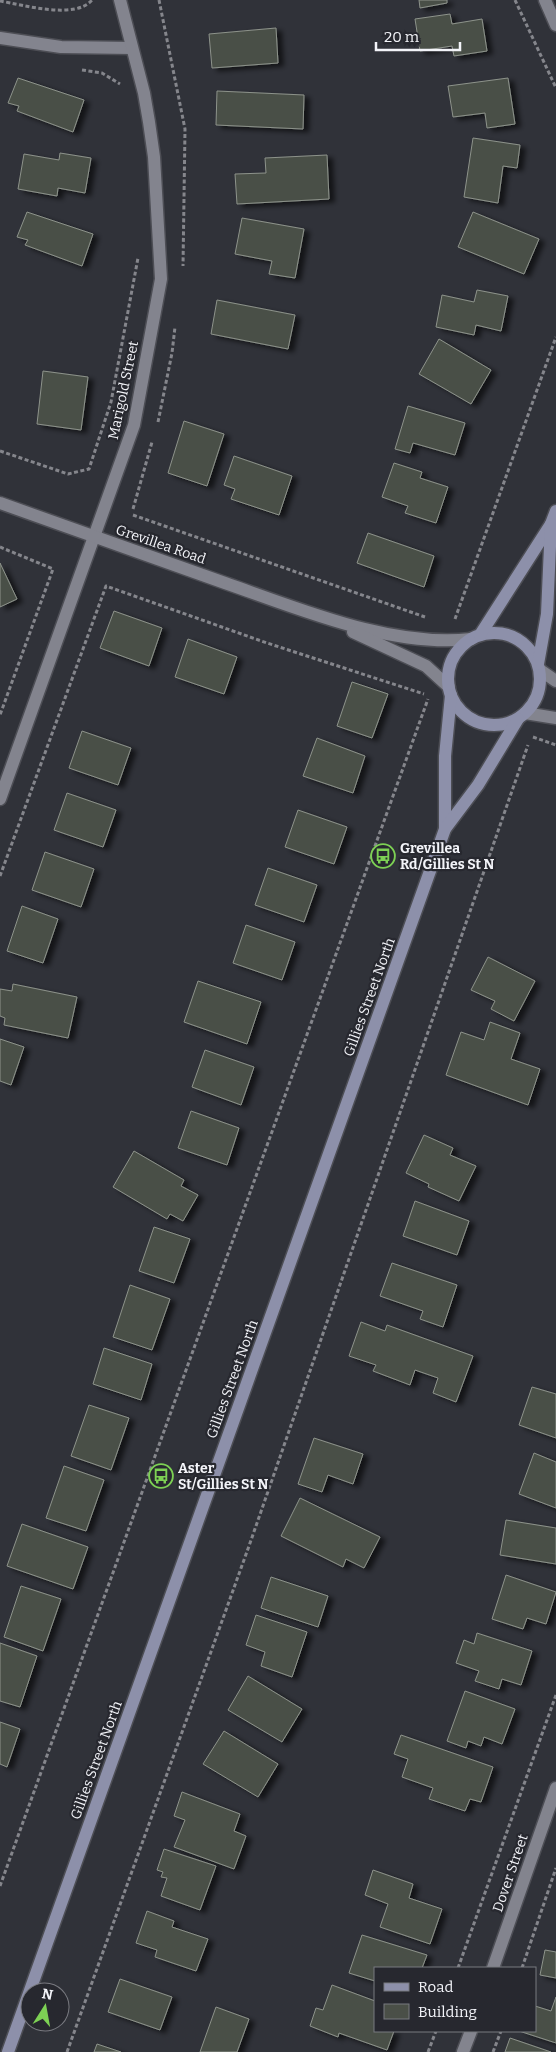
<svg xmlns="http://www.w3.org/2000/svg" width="556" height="2052" viewBox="0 0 556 2052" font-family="Bitter,serif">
<defs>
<filter id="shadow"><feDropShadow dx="5.5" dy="3" stdDeviation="2.5" flood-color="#0009"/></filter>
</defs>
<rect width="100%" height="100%" fill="#303239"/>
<g fill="#4a4f47" stroke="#8d938b" filter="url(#shadow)">
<path d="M419,0H447V3L420,8Z"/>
<path d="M450,14L452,24L482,19L487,51L454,56L452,46L420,51L415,19Z"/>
<path d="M276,28L278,63L212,68L209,34Z"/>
<path d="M18,78L84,100L73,132L17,111L19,106L8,103Z"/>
<path d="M508,78L515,124L487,128L485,113L453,117L448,86Z"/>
<path d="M217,91L304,95L303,129L216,125Z"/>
<path d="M473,138L520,145L517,168L503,166L498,203L464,197Z"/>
<path d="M60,153L91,158L85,193L58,188L57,196L18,189L24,154L59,160Z"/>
<path d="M327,155L329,199L237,204L235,174L266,173L265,158Z"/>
<path d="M27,212L93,234L82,266L25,245L28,240L17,237Z"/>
<path d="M473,212L539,239L524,274L458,247Z"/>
<path d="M242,218L304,229L295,278L269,274L272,261L235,254Z"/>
<path d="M477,290L508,296L501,331L476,325L474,335L436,327L442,295L474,302Z"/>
<path d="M217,300L295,315L288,349L211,334Z"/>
<path d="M439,339L491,370L471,404L419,374Z"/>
<path d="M43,371L88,377L81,430L37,424Z"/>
<path d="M408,406L465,423L455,455L413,443L410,453L395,449Z"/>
<path d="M184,421L224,434L207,486L168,473Z"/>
<path d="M234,456L292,476L279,515L231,499L235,489L224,485Z"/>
<path d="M394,463L422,472L420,478L448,487L436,523L405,513L408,506L382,497Z"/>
<path d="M368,533L434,556L424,587L357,563Z"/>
<path d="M0,563L17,599L0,607Z"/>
<path d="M114,611L162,628L149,666L100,648Z"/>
<path d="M188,639L237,657L224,694L175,677Z"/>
<path d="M352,682L388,694L372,738L337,726Z"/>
<path d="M82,731L131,748L118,785L69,768Z"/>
<path d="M317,738L365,756L353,793L303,776Z"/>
<path d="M67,793L116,810L103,847L54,830Z"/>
<path d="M298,810L347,827L334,864L285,847Z"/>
<path d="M45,852L94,869L81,907L32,890Z"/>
<path d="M268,868L317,885L304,922L255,905Z"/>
<path d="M22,906L58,919L43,963L7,951Z"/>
<path d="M246,925L295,942L282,980L233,963Z"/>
<path d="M488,957L535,981L514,1021L491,1009L495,1001L471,990Z"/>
<path d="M198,981L261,1002L247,1044L184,1022Z"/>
<path d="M13,984L77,997L68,1038L4,1025L5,1018L0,1016V989L12,991Z"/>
<path d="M490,1022L520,1033L511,1059L540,1069L528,1105L446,1075L461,1032L484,1040Z"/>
<path d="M0,1039L24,1047L11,1085L0,1081Z"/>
<path d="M205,1050L254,1067L241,1105L192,1087Z"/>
<path d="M191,1111L239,1128L227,1165L178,1148Z"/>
<path d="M424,1135L453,1148L450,1155L476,1166L459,1201L428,1187L429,1184L406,1173Z"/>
<path d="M134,1151L184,1180L181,1186L198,1195L183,1221L170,1214L167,1219L113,1187Z"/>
<path d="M415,1201L469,1221L457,1255L403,1236Z"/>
<path d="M154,1227L190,1239L174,1283L139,1271Z"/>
<path d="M392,1263L457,1285L443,1327L420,1319L423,1311L380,1296Z"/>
<path d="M130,1285L170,1299L152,1350L113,1337Z"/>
<path d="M361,1322L385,1331L387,1325L473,1356L456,1402L433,1393L438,1378L415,1370L410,1385L373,1371L376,1365L349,1356Z"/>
<path d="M104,1348L152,1364L141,1400L93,1384Z"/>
<path d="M532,1387L556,1394V1438L519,1425Z"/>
<path d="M89,1405L129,1418L111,1470L71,1456Z"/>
<path d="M314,1438L363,1454L353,1484L328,1475L322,1492L298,1484Z"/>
<path d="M534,1453L556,1462V1508L519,1494Z"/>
<path d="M64,1466L104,1480L86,1531L46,1518Z"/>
<path d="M300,1498L380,1537L364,1568L346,1559L343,1567L281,1536Z"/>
<path d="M506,1520L556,1528V1564L500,1555Z"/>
<path d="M22,1524L88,1547L73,1589L7,1566Z"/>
<path d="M506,1575L556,1592L546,1624L527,1618L523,1629L492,1619Z"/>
<path d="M271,1577L328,1596L318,1627L261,1608Z"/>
<path d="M21,1586L61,1599L43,1651L4,1637Z"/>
<path d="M256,1615L307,1632L292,1677L261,1666L265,1652L246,1645Z"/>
<path d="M477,1633L532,1651L521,1685L502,1679L499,1689L475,1681L479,1671L456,1663L464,1640L474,1644Z"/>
<path d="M0,1643L37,1656L20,1707L0,1701Z"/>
<path d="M248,1676L302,1709L282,1742L228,1710Z"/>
<path d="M465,1691L515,1709L502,1744L484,1737L481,1746L468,1741L466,1748L447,1741Z"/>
<path d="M0,1722L20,1729L7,1767L0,1764Z"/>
<path d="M224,1731L278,1764L258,1797L203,1764Z"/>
<path d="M401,1735L493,1767L481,1802L470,1799L465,1811L429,1799L433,1788L402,1777L408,1759L394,1754Z"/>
<path d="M182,1792L240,1814L234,1831L246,1836L234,1869L174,1847L185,1820L174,1816Z"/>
<path d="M164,1849L216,1866L200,1910L161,1896L167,1878L161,1877L163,1872L157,1870Z"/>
<path d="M373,1870L413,1884L409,1898L442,1909L430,1944L380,1927L388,1904L365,1895Z"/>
<path d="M147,1911L174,1921L172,1927L208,1939L196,1971L155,1957L157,1950L136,1943Z"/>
<path d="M362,1935L427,1955L422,1968H375V1981L349,1973Z"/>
<path d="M545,1950L556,1952V1978L540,1975Z"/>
<path d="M120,1979L172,1997L160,2030L108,2012Z"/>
<path d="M332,1985L375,2001V2031H394L387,2050L339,2033L338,2037L310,2026L316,2008L323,2010Z"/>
<path d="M556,1997V2043L519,2031H535V2006L551,2011Z"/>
<path d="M216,2007L249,2019L237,2052H200Z"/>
<path d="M510,2038L551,2052H505Z"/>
<path d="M97,2044L121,2052H94Z"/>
</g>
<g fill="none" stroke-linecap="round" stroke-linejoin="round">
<g stroke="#4d4e55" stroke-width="15">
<g id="minor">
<path d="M545,0L556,25"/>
<path d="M0,38L61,47L132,48"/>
<path d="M0,799L134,425L161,279L154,157L149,122L144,93L120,0"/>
<path d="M493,1968L556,1788"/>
<path d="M463,2052L471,2031"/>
</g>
</g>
<g stroke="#4d4e55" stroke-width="15">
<g id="tertiary">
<path d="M0,503C75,530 150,557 225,583C300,609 391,648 471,639"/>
<path d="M353,632L426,666L449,687"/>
<path d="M540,670L556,681"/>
<path d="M525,713L556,718"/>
</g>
</g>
<g stroke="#4d4e55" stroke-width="15">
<g id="secondary">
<circle cx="494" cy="679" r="46"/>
<path d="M480,635L551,524L556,511"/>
<path d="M538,664L547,614L551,524"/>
<path d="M445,829V756L451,695"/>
<path d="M8,2052L445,829L478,785L518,719"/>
</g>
</g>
<g stroke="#85868c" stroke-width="3" stroke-dasharray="4 2.5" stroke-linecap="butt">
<path d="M159,0L185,129L183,266"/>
<path d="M515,0L556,88"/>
<path d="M0,1C24,5 75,20 92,0"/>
<path d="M82,70L102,73L120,84"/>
<path d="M158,422L172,353L175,327"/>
<path d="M0,451L68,474L89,469L111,402L138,258"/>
<path d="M133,509L152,442"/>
<path d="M133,515L425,617"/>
<path d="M0,547L53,569L0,715"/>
<path d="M455,619L556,337"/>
<path d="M533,737L556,745"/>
<path d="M0,876L106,586L267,643L424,694"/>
<path d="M0,1886L428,699"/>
<path d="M458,1968L556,1695"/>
<path d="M522,1968L556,1868"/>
<path d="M67,2052L249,1546L528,745"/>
<path d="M428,2052L436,2031"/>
<path d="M493,2052L501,2031"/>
</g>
<use href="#minor" stroke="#83848e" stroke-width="12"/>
<use href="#tertiary" stroke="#83848e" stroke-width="12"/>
<use href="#secondary" stroke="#8d90aa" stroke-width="12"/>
</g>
<defs>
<g id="bus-ring" transform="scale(1.25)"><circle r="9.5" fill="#27282f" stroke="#7dd154" stroke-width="1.5"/><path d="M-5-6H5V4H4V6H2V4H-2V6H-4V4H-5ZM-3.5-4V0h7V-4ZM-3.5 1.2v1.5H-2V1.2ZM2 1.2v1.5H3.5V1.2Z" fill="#7dd154"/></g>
</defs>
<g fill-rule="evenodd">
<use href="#bus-ring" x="383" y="856"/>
<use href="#bus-ring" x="161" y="1476"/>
</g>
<g text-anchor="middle" stroke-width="4.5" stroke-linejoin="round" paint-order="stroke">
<g font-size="14" fill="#f3f4f9" stroke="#27282f">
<text transform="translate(123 390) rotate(-78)" y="5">Marigold Street</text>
<text transform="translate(161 544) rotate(19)" y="5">Grevillea Road</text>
<text transform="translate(369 997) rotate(-70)" y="5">Gillies Street North</text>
<text transform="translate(232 1379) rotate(-70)" y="5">Gillies Street North</text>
<text transform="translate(96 1760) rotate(-70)" y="5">Gillies Street North</text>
<text transform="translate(510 1873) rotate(-71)" y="5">Dover Street</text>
</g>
<g font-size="14" font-weight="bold" fill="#f3f4f9" stroke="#27282f" text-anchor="start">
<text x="400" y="853">Grevillea<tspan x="400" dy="16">Rd/Gillies St N</tspan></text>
<text x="178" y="1473">Aster<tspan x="178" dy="16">St/Gillies St N</tspan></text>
</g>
</g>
<rect x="374" y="1967" width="162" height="65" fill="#27282f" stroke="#797a80"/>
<rect x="384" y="1983" width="25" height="8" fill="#8d90aa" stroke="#797a80"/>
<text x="418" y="1992" font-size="15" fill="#f3f4f9">Road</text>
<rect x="384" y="2004" width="25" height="15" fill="#4a4f47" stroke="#797a80"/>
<text x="418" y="2017" font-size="15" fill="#f3f4f9">Building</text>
<g transform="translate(45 2007) rotate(11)"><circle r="24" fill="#27282f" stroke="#797a80"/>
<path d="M0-4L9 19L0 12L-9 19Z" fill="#7dd154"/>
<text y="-8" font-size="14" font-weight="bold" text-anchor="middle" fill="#f3f4f9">N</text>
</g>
<path d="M376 42v8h84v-8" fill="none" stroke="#f3f4f9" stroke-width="2.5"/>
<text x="384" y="42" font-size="15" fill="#f3f4f9" stroke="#27282f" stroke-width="4" paint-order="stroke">20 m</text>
</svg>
